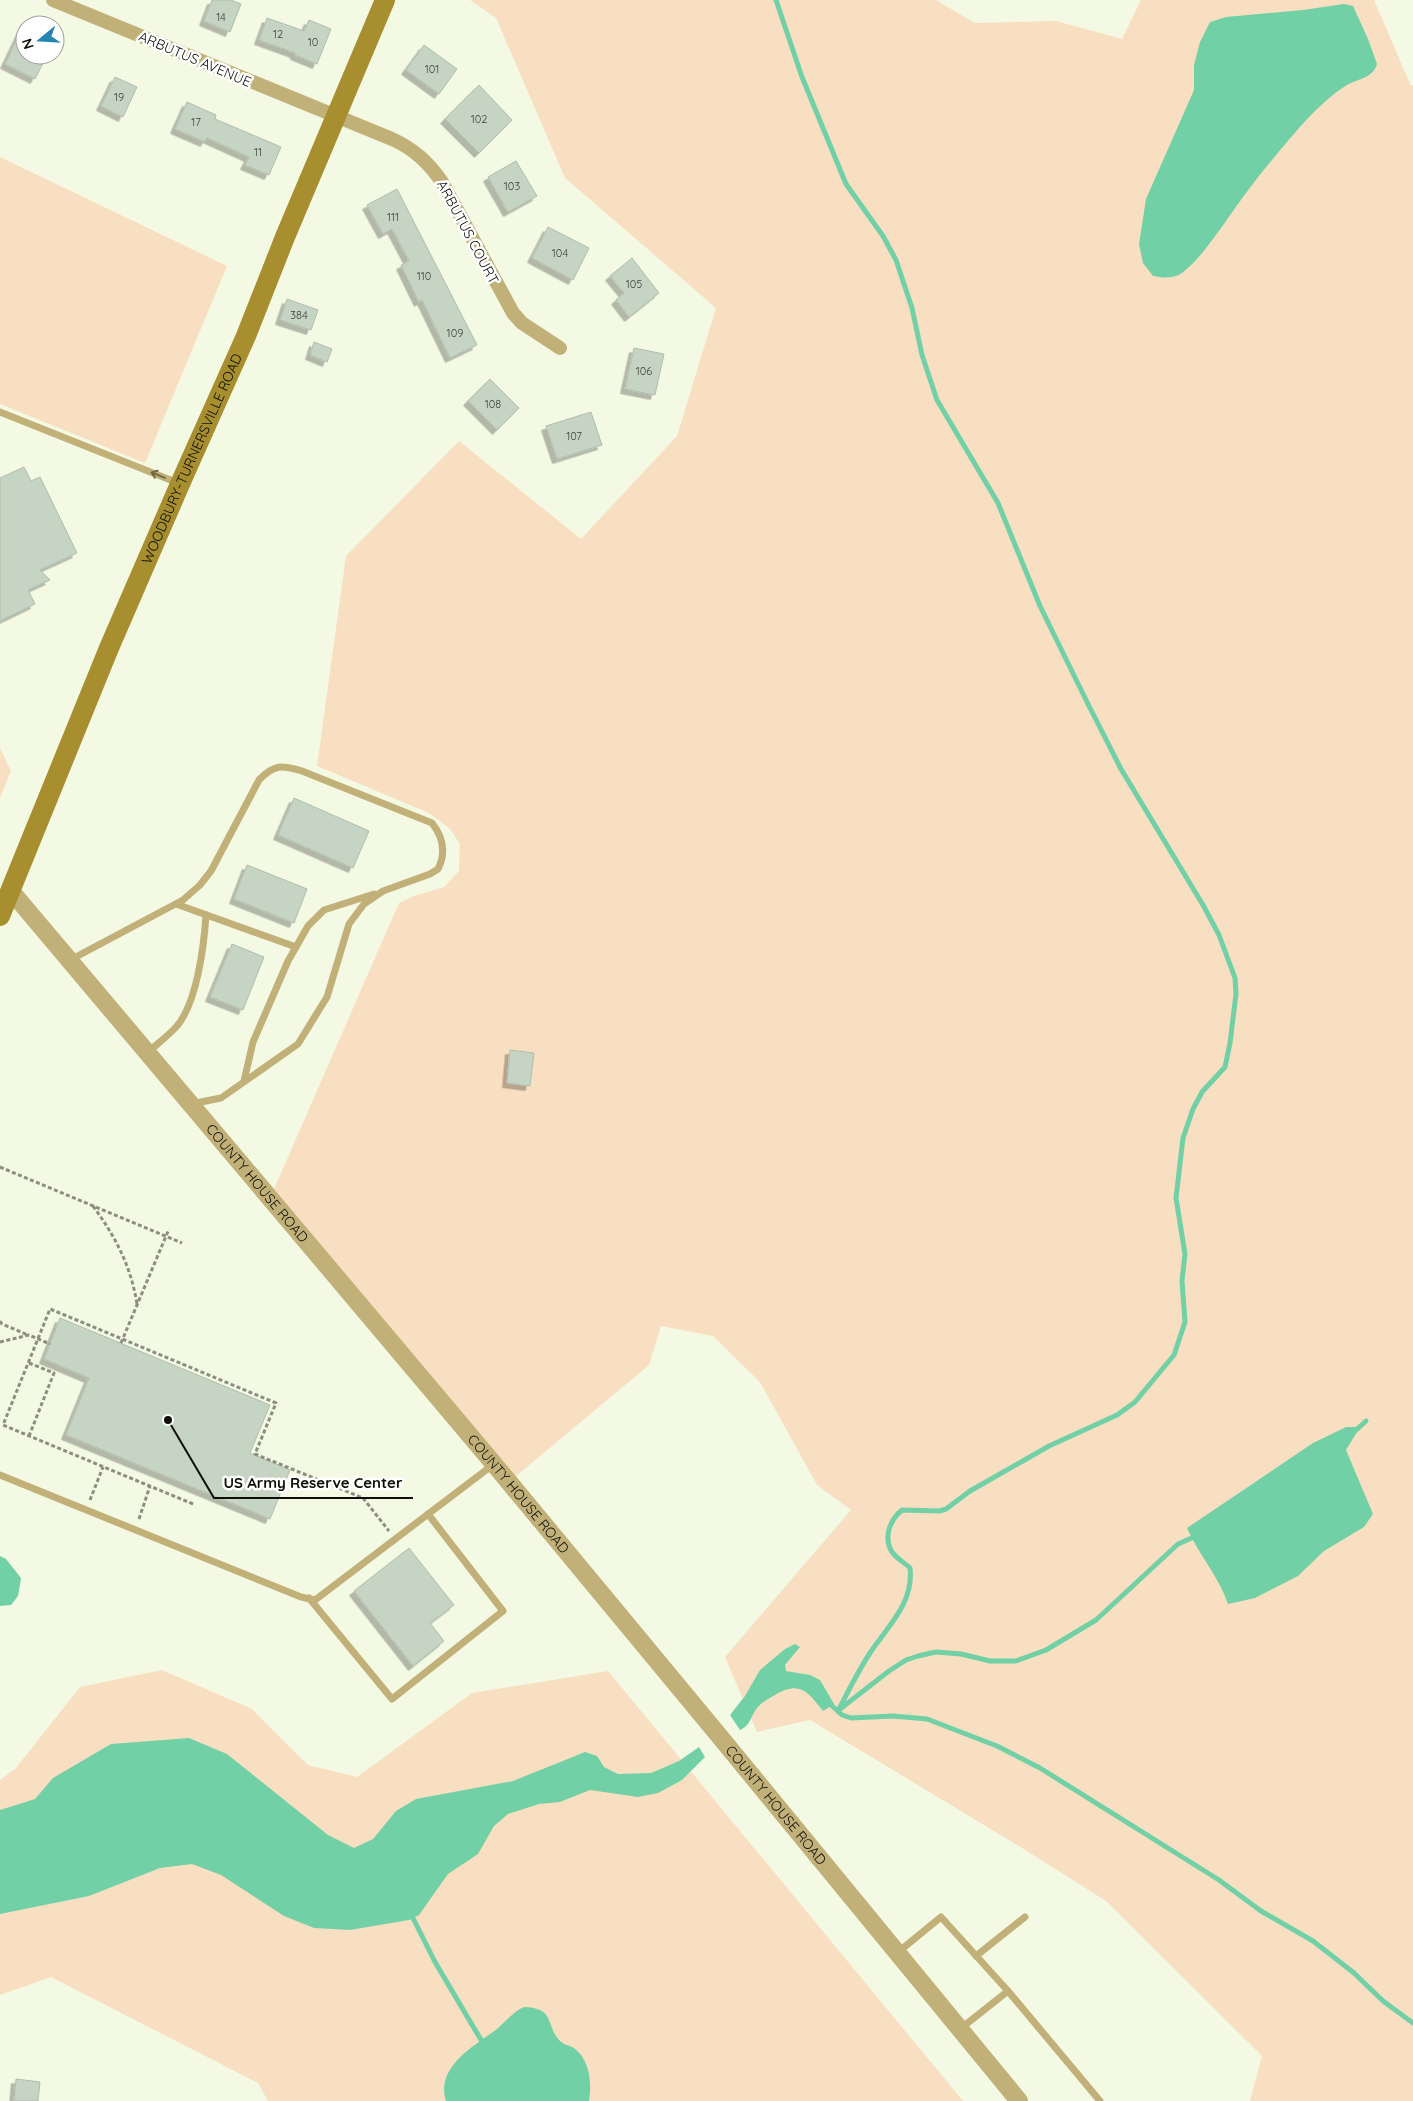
<svg xmlns="http://www.w3.org/2000/svg" width="1413" height="2101" viewBox="0 0 1413 2101" font-family="Quicksand,sans-serif">
<defs>
<filter id="shadow"><feDropShadow dx="-4.5" dy="4.5" stdDeviation="0" flood-color="#0004"/></filter>
</defs>
<rect width="100%" height="100%" fill="#f4f9e4"/>
<g fill="#f9dfc1">
<path d="M470,0H936L975,23L1056,21L1122,39L1141,0H1374L1411,86L1413,85V2101H1250L1262,2056L1106,1901L1022,1848L810,1720L757,1732L725,1657L851,1510L817,1485L760,1382L713,1336L661,1326L649,1365L515,1477L274,1189L399,903L411,897L444,887L459,871L460,844L450,829L429,813L317,766L346,556L459,441L581,539L677,436L716,308L565,178L496,18Z"/>
<path d="M0,157L227,266L145,463L0,404Z"/>
<path d="M0,748L11,771L0,798Z"/>
<path d="M162,1670L252,1709L308,1765L357,1777L472,1693L608,1671L963,2101H268L258,2083L51,1977L0,1995V1780L16,1768L80,1687Z"/>
</g>
<g fill="#71d0a6">
<path d="M1344,4L1353,6L1368,39L1377,64C1372,79 1359,78 1347,85C1318,103 1294,134 1272,160C1255,180 1239,202 1224,224C1212,240 1199,260 1182,273C1173,279 1163,278 1153,276L1143,263L1139,244L1146,199L1194,90V65L1200,42L1210,22L1226,17L1303,10Z"/>
<path d="M1346,1427H1360L1346,1450L1373,1514L1364,1527L1324,1551L1298,1576L1255,1598L1228,1604C1219,1577 1199,1555 1187,1528L1313,1443Z"/>
<path d="M0,1556L6,1559L21,1578L18,1596L11,1605L0,1606Z"/>
<path d="M795,1644L800,1647L785,1665L786,1671L810,1675L820,1680L834,1704L823,1711C808,1692 800,1680 775,1695C770,1698 763,1701 759,1706C751,1713 752,1725 740,1730L730,1715L745,1696L760,1670L785,1649Z"/>
<path d="M189,1738L227,1754L328,1835L354,1848L373,1839L396,1811L416,1799L513,1781L585,1752L597,1756L604,1767L618,1774L651,1773L679,1761L699,1747L705,1757L682,1780L658,1793L638,1797L590,1790L560,1802L539,1804L508,1814L494,1826L478,1854L448,1874L419,1915L409,1920L350,1930L314,1928L284,1916L221,1875L192,1864L160,1868L89,1896L0,1914V1810L35,1799L53,1778L111,1744Z"/>
<path d="M524,2007C556,2008 545,2025 560,2041C564,2045 569,2045 574,2048C590,2060 592,2083 589,2101H446C435,2067 474,2046 497,2029C506,2021 513,2012 524,2007Z"/>
</g>
<g fill="none" stroke-linecap="round" stroke-linejoin="round">
<g stroke="#71d0a6" stroke-width="5">
<path d="M776,0L802,77L846,184L883,236L896,260L912,308L922,355L937,400L998,503L1040,606L1087,702L1121,769L1203,905L1219,935L1235,978L1236,994L1230,1043L1225,1067L1202,1092L1193,1109L1183,1138L1176,1198L1185,1254L1182,1281L1185,1322L1174,1355L1135,1402L1117,1415L1049,1446L970,1491L946,1509L939,1511L902,1510C890,1520 883,1537 892,1552C896,1558 905,1563 910,1568C914,1603 888,1626 870,1653C858,1671 848,1692 838,1711"/>
<path d="M1354,1432L1366,1421"/>
<path d="M828,1702L842,1715L851,1718L893,1716L927,1719L997,1746L1040,1768L1219,1880L1261,1911L1313,1941L1354,1973L1383,2001L1413,2023"/>
<path d="M840,1709L889,1671L906,1660L918,1656L936,1652L961,1654L990,1661H1016L1046,1650L1096,1620L1178,1544L1196,1536"/>
<path d="M410,1912L435,1962L484,2045"/>
</g>
</g>
<g fill="#c6d4c3" stroke="#afbdac" filter="url(#shadow)">
<path d="M212,0H231L241,4L230,32L204,21Z"/>
<path d="M267,18L304,31L309,20L331,29L317,64L295,55V53L259,40Z"/>
<path d="M25,22V55H47L35,79L5,64Z"/>
<path d="M424,45L457,69L439,94L406,70Z"/>
<path d="M115,77L137,87L123,117L101,106Z"/>
<path d="M479,85L512,120L479,153L445,119Z"/>
<path d="M187,102L216,115L215,119L281,147L269,175L245,165L249,157L207,138L205,142L175,129Z"/>
<path d="M516,161L537,196L508,212L488,177Z"/>
<path d="M397,189L477,345L450,358L422,300L419,302L401,265L409,261L392,229L383,234L367,205Z"/>
<path d="M548,227L589,248L573,280L532,258Z"/>
<path d="M632,258L659,293L629,317L616,300L624,293L610,276Z"/>
<path d="M287,299L318,310L311,330L280,320Z"/>
<path d="M314,342L332,349L327,362L310,355Z"/>
<path d="M634,348L664,354L655,395L625,389Z"/>
<path d="M490,379L519,408L497,430L468,401Z"/>
<path d="M591,412L602,445L557,459L546,426Z"/>
<path d="M24,467L31,481L40,477L77,553L40,570L50,580L28,590L35,604L0,621V478Z"/>
<path d="M294,798L369,831L353,868L278,835Z"/>
<path d="M247,865L307,889L294,923L234,899Z"/>
<path d="M232,944L264,957L243,1010L210,997Z"/>
<path d="M510,1050L534,1053L530,1086L507,1083Z"/>
<path d="M60,1318L270,1405L250,1453L290,1470L270,1519L66,1435L89,1378L44,1359Z"/>
<path d="M409,1548L454,1605L430,1623L444,1641L413,1666L354,1591Z"/>
<path d="M16,2079L40,2082L38,2101H14Z"/>
</g>
<g fill="none" stroke-linecap="round" stroke-linejoin="round">
<g stroke="#8b8e80" stroke-width="3" stroke-dasharray="4 2.5" stroke-linecap="butt">
<path d="M0,1167L182,1243"/>
<path d="M93,1206C115,1236 131,1266 137,1304"/>
<path d="M0,1321L2,1324L28,1335"/>
<path d="M0,1342L29,1335L50,1344"/>
<path d="M121,1343L169,1229"/>
<path d="M29,1363L54,1373L29,1436"/>
<path d="M90,1500L103,1467"/>
<path d="M193,1504L3,1425L50,1309L276,1403L255,1454L363,1498L389,1531"/>
<path d="M139,1519L150,1486"/>
</g>
<g stroke="#c1b179" stroke-width="7">
<path d="M0,412L178,483"/>
<path d="M176,904L296,947"/>
<path d="M70,960L183,900L200,885L211,871L259,780C274,764 282,765 302,771L432,823C443,837 446,853 438,869L430,874L383,891L364,904L349,924L327,997L298,1044L221,1098L191,1104"/>
<path d="M148,1052C157,1044 168,1036 177,1026C197,1002 204,946 206,915"/>
<path d="M244,1081L253,1042L288,961L308,926L324,910L374,894"/>
<path d="M0,1475L301,1597L315,1600L494,1464"/>
<path d="M309,1598L392,1699L503,1611L428,1514"/>
<path d="M897,1953L941,1917L1008,1991"/>
<path d="M976,1956L1025,1917"/>
<path d="M960,2029L1008,1991L1100,2101"/>
</g>
<path stroke="#c1b179" stroke-width="14" d="M53,0L392,139C414,149 428,162 442,182L513,313L522,323L560,348"/>
<path stroke="#c1b179" stroke-width="18" id="s1" d="M11,891L494,1464L716,1732L1019,2101"/>
<path stroke="#a78e2e" stroke-width="20" id="s2" d="M0,916L109,648L180,484L246,336L285,237L385,0"/>
</g>
<defs><path id="oneway-shaft" d="M-6 0H5M1.5-3L5.5 0L1.5 3" fill="none" stroke-width="1.6" stroke-linecap="round" stroke-linejoin="round" transform="scale(1.25)"/></defs>
<use stroke="#706847" href="#oneway-shaft" transform="translate(158 475) rotate(-158)"/>
<g text-anchor="middle" stroke-width="5" stroke-linejoin="round" paint-order="stroke">
<g font-size="11" fill="#3c4038">
<text x="221" y="21">14</text>
<text x="278" y="38">12</text>
<text x="313" y="46">10</text>
<text x="432" y="73">101</text>
<text x="119" y="101">19</text>
<text x="479" y="123">102</text>
<text x="196" y="126">17</text>
<text x="258" y="156">11</text>
<text x="512" y="190">103</text>
<text x="393" y="221">111</text>
<text x="560" y="257">104</text>
<text x="424" y="280">110</text>
<text x="634" y="288">105</text>
<text x="299" y="319">384</text>
<text x="455" y="337">109</text>
<text x="644" y="375">106</text>
<text x="493" y="408">108</text>
<text x="574" y="440">107</text>
</g>
<g font-size="14" fill="#0e0f09" stroke="#fff">
<text transform="translate(195 59) rotate(23)" y="5">ARBUTUS AVENUE</text>
<text transform="translate(468 232) rotate(62)" y="5">ARBUTUS COURT</text>
<text dy="5" stroke="none"><textPath href="#s2" startOffset="496">WOODBURY-TURNERSVILLE ROAD</textPath></text>
<text dy="5" stroke="none"><textPath href="#s1" startOffset="382">COUNTY HOUSE ROAD</textPath></text>
<text dy="5" stroke="none"><textPath href="#s1" startOffset="788">COUNTY HOUSE ROAD</textPath></text>
<text dy="5" stroke="none"><textPath href="#s1" startOffset="1192">COUNTY HOUSE ROAD</textPath></text>
</g>
</g>
<path fill="none" stroke="#0e0f09" stroke-width="2" d="M168 1420L214 1498H413"/>
<circle fill="#0e0f09" stroke="#fff" stroke-width="2" cx="168" cy="1420" r="5"/>
<g font-size="15" text-anchor="middle" font-weight="bold" fill="#0e0f09" stroke="#fff" stroke-width="5" stroke-linejoin="round" paint-order="stroke">
<text x="313" y="1488">US Army Reserve Center</text>
</g>
<g transform="translate(40 40) rotate(252)"><circle r="24" fill="#ffffff" stroke="#9f9f9d"/>
<path d="M0-4L9 19L0 12L-9 19Z" fill="#2586b1"/>
<text y="-8" font-size="14" font-weight="bold" text-anchor="middle" fill="#0e0f09">N</text>
</g>
</svg>
